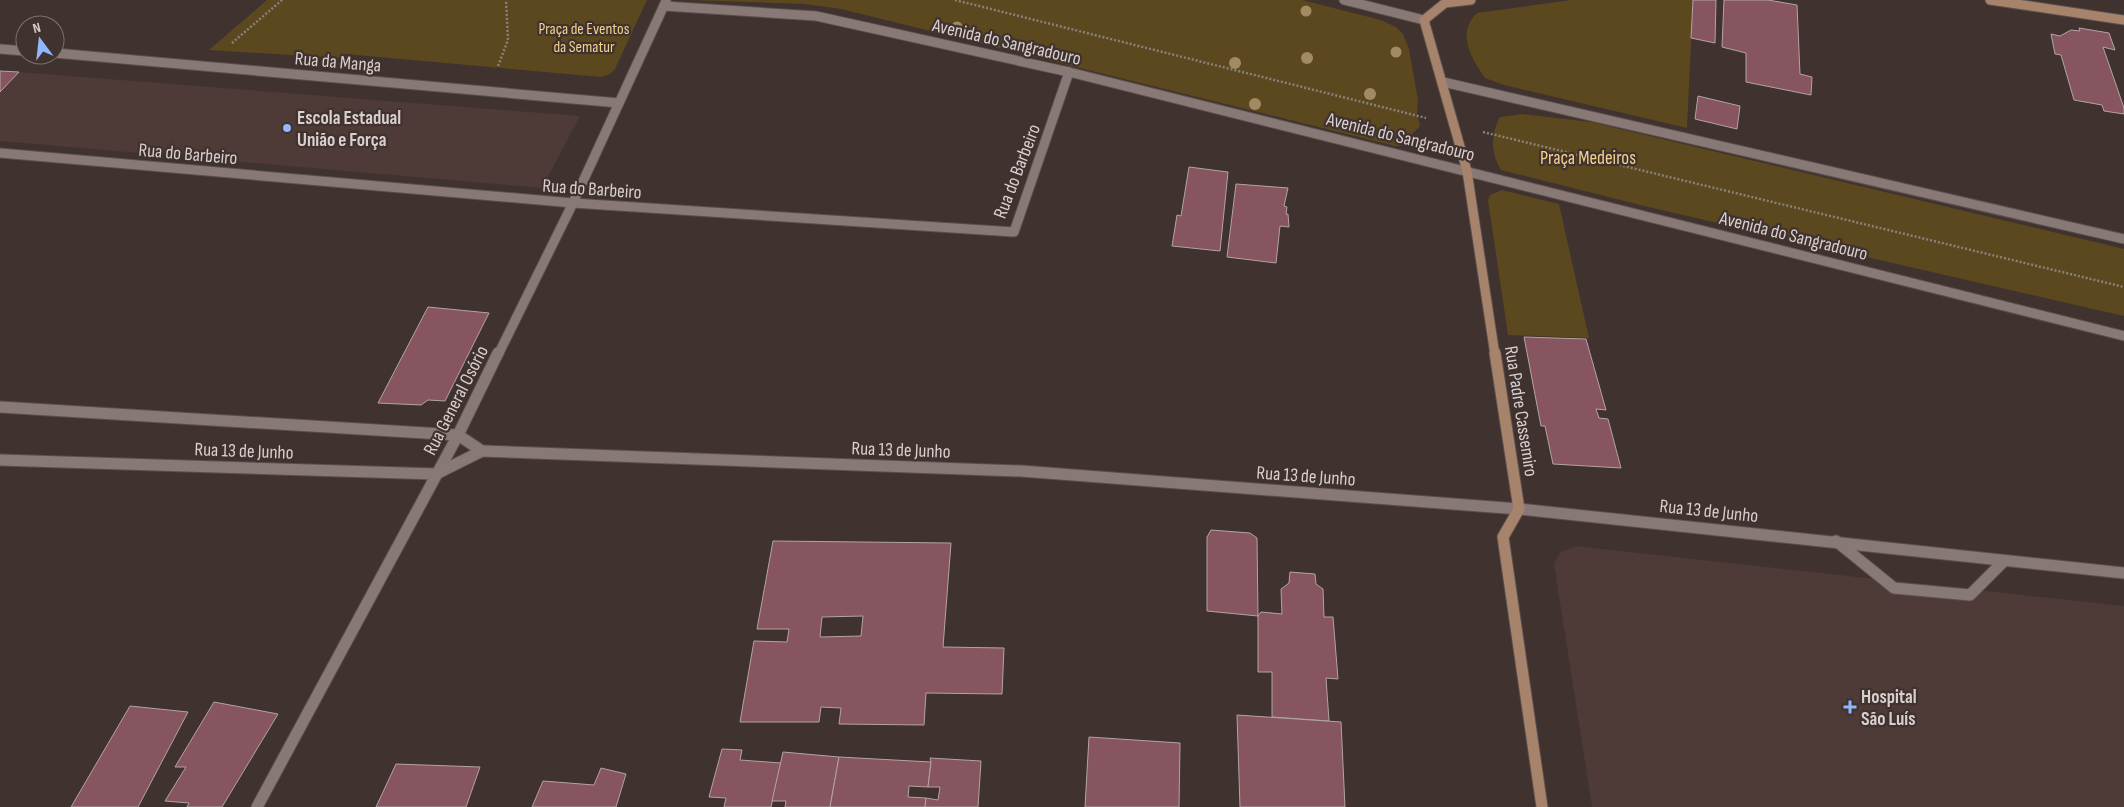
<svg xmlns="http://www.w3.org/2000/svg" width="2124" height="807" viewBox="0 0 2124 807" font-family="'Sofia Sans Condensed',sans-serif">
<rect width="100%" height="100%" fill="#3f322f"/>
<g fill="#4e3a36">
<path d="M19,72L580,116L542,188L0,141V92Z"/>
<path d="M1575,546L2124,606V807H1592L1554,564L1560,553Z"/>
</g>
<g fill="#5b481e">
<path d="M267,0H647L615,69L610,74L601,77L345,54L339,58L209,50Z"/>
<path d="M689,0H1302L1381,20L1396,27L1403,34L1409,49L1418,100L1417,115L1420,126L1401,146H1395L841,9L804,4Z"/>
<path d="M1571,0H1693L1687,128L1504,85L1485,78C1471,58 1456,33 1477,13Z"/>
<path d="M1522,114L1591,122L2124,249V316L1644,206L1501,170C1491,154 1490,134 1500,117Z"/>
<path d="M1502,190L1559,204L1589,338L1508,335L1488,200L1490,195Z"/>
</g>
<g fill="#86555f" stroke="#b4a3a6" fill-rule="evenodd">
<path d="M1693,0H1716L1715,43L1691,38Z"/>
<path d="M1724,0H1768L1797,5L1800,74L1812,77L1811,95L1746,82V53L1722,47Z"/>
<path d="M2079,28L2109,33L2115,50L2103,47L2124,108V114L2104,111L2102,105L2074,100L2061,55L2055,54L2051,34L2060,36L2071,30L2080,31Z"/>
<path d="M0,71L19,72L0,92Z"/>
<path d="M1698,96L1740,106L1737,129L1695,119Z"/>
<path d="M1189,167L1228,172L1220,251L1172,246L1177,215L1181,216Z"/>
<path d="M1236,184L1288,188L1284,206L1287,207L1286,214H1288L1289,227L1280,226L1276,263L1227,257Z"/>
<path d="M428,307L489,313L445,401L428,400L421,405L378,403Z"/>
<path d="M1524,337L1586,339L1606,410L1596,409L1599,418L1608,419L1621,468L1553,464L1545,426H1541Z"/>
<path d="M1211,530L1250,533L1257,538L1258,616L1207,611V537Z"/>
<path d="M773,541L951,543L943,647L1004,648L1002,694L926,693L924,725L839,724L841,708L821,707L819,722H740L754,641L787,642L789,629H757ZM863,616L861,636L820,637L822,617Z"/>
<path d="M1290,572L1315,574L1316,584L1323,589L1324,617H1333L1338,679L1326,678L1329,721L1272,717V672H1258V616L1261,612L1282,614L1281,589L1289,583Z"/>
<path d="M214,702L278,714L222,807H187L189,803L165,801L186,767H175Z"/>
<path d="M130,706L188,712L138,807H71Z"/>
<path d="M1237,715L1341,722L1345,807H1240Z"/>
<path d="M1089,737L1180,743L1179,807H1085Z"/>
<path d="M722,749L742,750L740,760L781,763L771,807H724L726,798L709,797Z"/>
<path d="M783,752L839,757L830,807H785L786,801H772Z"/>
<path d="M839,757L931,762L928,787L909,786L908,797L926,798L925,807H830Z"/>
<path d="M930,758L981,761L978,807H925L926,798L938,800L940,787H928L931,762Z"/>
<path d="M396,764L480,767L466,807H376Z"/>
<path d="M601,768L626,774L616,807H532L543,781L594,785Z"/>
</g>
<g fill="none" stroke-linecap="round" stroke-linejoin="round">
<g stroke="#5b504e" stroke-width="13">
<path id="lane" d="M1836,541L1894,588L1970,595L2004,561"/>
</g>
<g stroke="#5b504e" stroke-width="11">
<g id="street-far1">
<path d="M1344,0L1424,20"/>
<path d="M664,6L816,16L1069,72L2124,336"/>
<path d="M0,49L25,51"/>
<path d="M55,53L619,103"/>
<path d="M1443,82L2124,239"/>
<path d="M0,153L573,203L1014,232L1069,72"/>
<path d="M498,355L573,203L666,1"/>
</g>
</g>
<g stroke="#5b504e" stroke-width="13">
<g id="street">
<path d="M0,407L458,435L482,451L436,474L0,460"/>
<path d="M482,451L1021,471L1519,509L2124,573"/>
<path d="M257,807L458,435L498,353"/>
</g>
</g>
<g stroke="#5b504e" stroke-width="11">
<g id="secondary-far1">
<path d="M1471,0L1445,3L1424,20L1467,171L1495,355"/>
<path d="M1990,0L2124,20"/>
</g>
</g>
<g stroke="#5b504e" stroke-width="13">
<path id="secondary" d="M1495,353L1519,509L1503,537L1542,807"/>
</g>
<g stroke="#8b807e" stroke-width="2.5" stroke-dasharray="2 2" stroke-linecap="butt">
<path d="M955,0L1426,118"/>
<path d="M232,43L282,0"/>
<path d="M498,66L508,40L506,0"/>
<path d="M1483,132L2124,287"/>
</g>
<use href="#lane" stroke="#897976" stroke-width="11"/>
<use href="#street-far1" stroke="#897976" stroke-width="9"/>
<use href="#street" stroke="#897976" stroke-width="11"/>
<use href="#secondary-far1" stroke="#a7836c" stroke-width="9"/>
<use href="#secondary" stroke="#a7836c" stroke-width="11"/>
</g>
<g fill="#a28a62">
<circle cx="1306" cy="11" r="5.5"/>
<circle cx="957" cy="27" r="5.5"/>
<circle cx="1396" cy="52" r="5.5"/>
<circle cx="1307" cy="58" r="6"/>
<circle cx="1235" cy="63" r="6"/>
<circle cx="1370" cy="94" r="6"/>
<circle cx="1255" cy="104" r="6"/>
<circle cx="1386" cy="133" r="6"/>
</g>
<g fill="#8fb8fd" stroke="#3f322f" stroke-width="2">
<circle cx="287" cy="128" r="5"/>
<path d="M1847.5 699.5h5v5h5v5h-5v5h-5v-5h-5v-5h5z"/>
</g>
<g text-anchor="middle" stroke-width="4.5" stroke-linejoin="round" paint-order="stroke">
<g font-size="16" fill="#f3d28b" stroke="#3f322f">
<text x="584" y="34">Praça de Eventos<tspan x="584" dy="18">da Sematur</tspan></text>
</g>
<g font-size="19" fill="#d8cfce" stroke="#3f322f">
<text transform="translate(1007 41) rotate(13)" y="7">Avenida do Sangradouro</text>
<text transform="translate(338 61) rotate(5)" y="7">Rua da Manga</text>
<text transform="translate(1401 136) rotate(14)" y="7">Avenida do Sangradouro</text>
<text transform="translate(188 153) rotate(5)" y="7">Rua do Barbeiro</text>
<text transform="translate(1016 171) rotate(-69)" y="7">Rua do Barbeiro</text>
<text transform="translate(592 188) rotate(4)" y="7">Rua do Barbeiro</text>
<text transform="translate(1794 235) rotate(14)" y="7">Avenida do Sangradouro</text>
<text transform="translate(455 400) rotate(-63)" y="7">Rua General Osório</text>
<text transform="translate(1522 411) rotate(81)" y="7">Rua Padre Cassemiro</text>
<text transform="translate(901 449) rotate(2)" y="7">Rua 13 de Junho</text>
<text transform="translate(244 450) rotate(2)" y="7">Rua 13 de Junho</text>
<text transform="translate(1306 475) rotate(4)" y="7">Rua 13 de Junho</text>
<text transform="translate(1709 510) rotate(6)" y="7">Rua 13 de Junho</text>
</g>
<g font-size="19" font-weight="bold" fill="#d8cfce" stroke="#3f322f" text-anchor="start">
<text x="297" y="124">Escola Estadual<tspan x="297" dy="22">União e Força</tspan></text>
<text x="1861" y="703">Hospital<tspan x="1861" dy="22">São Luís</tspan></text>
</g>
<g font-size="19" fill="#f3d28b" stroke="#3f322f">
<text x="1588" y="164">Praça Medeiros</text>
</g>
</g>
<g transform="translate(40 40) rotate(345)"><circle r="24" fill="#3f322f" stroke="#7c716f"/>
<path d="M0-4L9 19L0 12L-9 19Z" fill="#8fb8fd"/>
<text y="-8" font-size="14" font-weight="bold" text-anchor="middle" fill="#d8cfce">N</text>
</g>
</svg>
